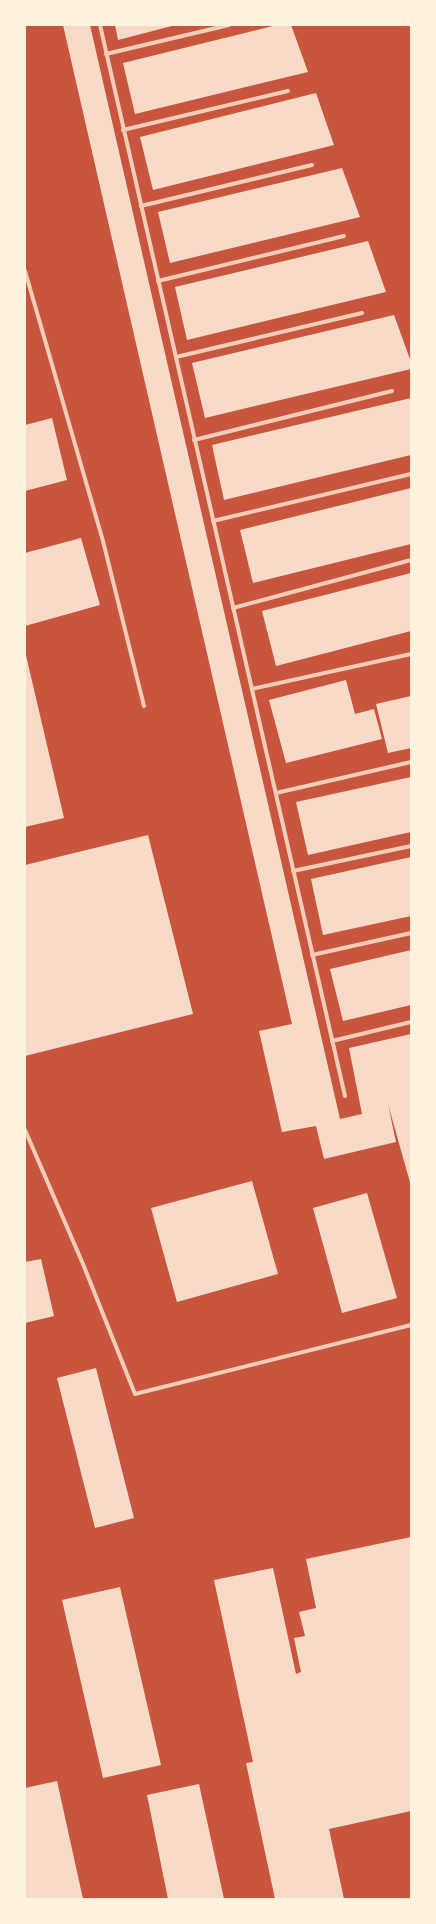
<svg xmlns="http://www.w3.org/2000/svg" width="436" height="1924" viewBox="0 0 436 1924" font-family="Roboto,sans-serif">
<rect width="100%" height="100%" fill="#c8553d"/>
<g fill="#f7dbc8">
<path d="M63,25H90L340,1119L362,1114L349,1048L411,1034V1186L388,1104L396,1142L324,1159L316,1126L282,1132L259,1031L292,1024Z"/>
<path d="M115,25H172V26L118,40Z"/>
<path d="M277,25H291L308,72L135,114L123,63Z"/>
<path d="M316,93L334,145L153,190L140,137Z"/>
<path d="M342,168L360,217L170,263L158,212Z"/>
<path d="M368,241L386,292L187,340L175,287Z"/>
<path d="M394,315L411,362V369L205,418L192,363Z"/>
<path d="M411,398V455L224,500L212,445Z"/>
<path d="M52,418L67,480L25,491V425Z"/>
<path d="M411,488V544L253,583L240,530Z"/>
<path d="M81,538L100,605L25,626V553Z"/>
<path d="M411,573V631L276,666L262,611Z"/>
<path d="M25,651L64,818L25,827Z"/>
<path d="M346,680L355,714L374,709L382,739L286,763L269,700Z"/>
<path d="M411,696V748L388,753L376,704Z"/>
<path d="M411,777V832L308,855L296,802Z"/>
<path d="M148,835L193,1014L25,1056V865Z"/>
<path d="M411,857V916L323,935L311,879Z"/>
<path d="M411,950V1005L343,1021L330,969Z"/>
<path d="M252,1181L278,1274L177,1302L151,1208Z"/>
<path d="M367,1193L397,1298L342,1313L313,1208Z"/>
<path d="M41,1259L54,1316L25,1323V1262Z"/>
<path d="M96,1368L134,1518L95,1528L57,1378Z"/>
<path d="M411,1537V1811L329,1829L344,1899H275L246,1763L253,1762L214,1580L273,1568L296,1674L301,1672L294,1638L305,1636L299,1612L316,1608L306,1559Z"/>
<path d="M120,1587L161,1765L103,1778L62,1600Z"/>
<path d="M57,1781L83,1899H25V1788Z"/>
<path d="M199,1784L224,1899H168L147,1795Z"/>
</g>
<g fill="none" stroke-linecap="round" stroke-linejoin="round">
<g stroke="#f1ccb7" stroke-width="4">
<path d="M100,25L345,1096"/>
<path d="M106,54L229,25"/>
<path d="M123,130L288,91"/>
<path d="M141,206L312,165"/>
<path d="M25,271L103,541L144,706"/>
<path d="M158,281L344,236"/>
<path d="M176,357L362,313"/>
<path d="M194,440L392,391"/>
<path d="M213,521L411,474"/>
<path d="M233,608L411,560"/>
<path d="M252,689L411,654"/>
<path d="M276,793L411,762"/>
<path d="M293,871L411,846"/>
<path d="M312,955L411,933"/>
<path d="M332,1041L411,1022"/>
<path d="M25,1130L83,1264L135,1394L411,1325"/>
</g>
</g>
<rect width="436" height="1924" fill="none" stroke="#fff3e0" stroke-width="52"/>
</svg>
